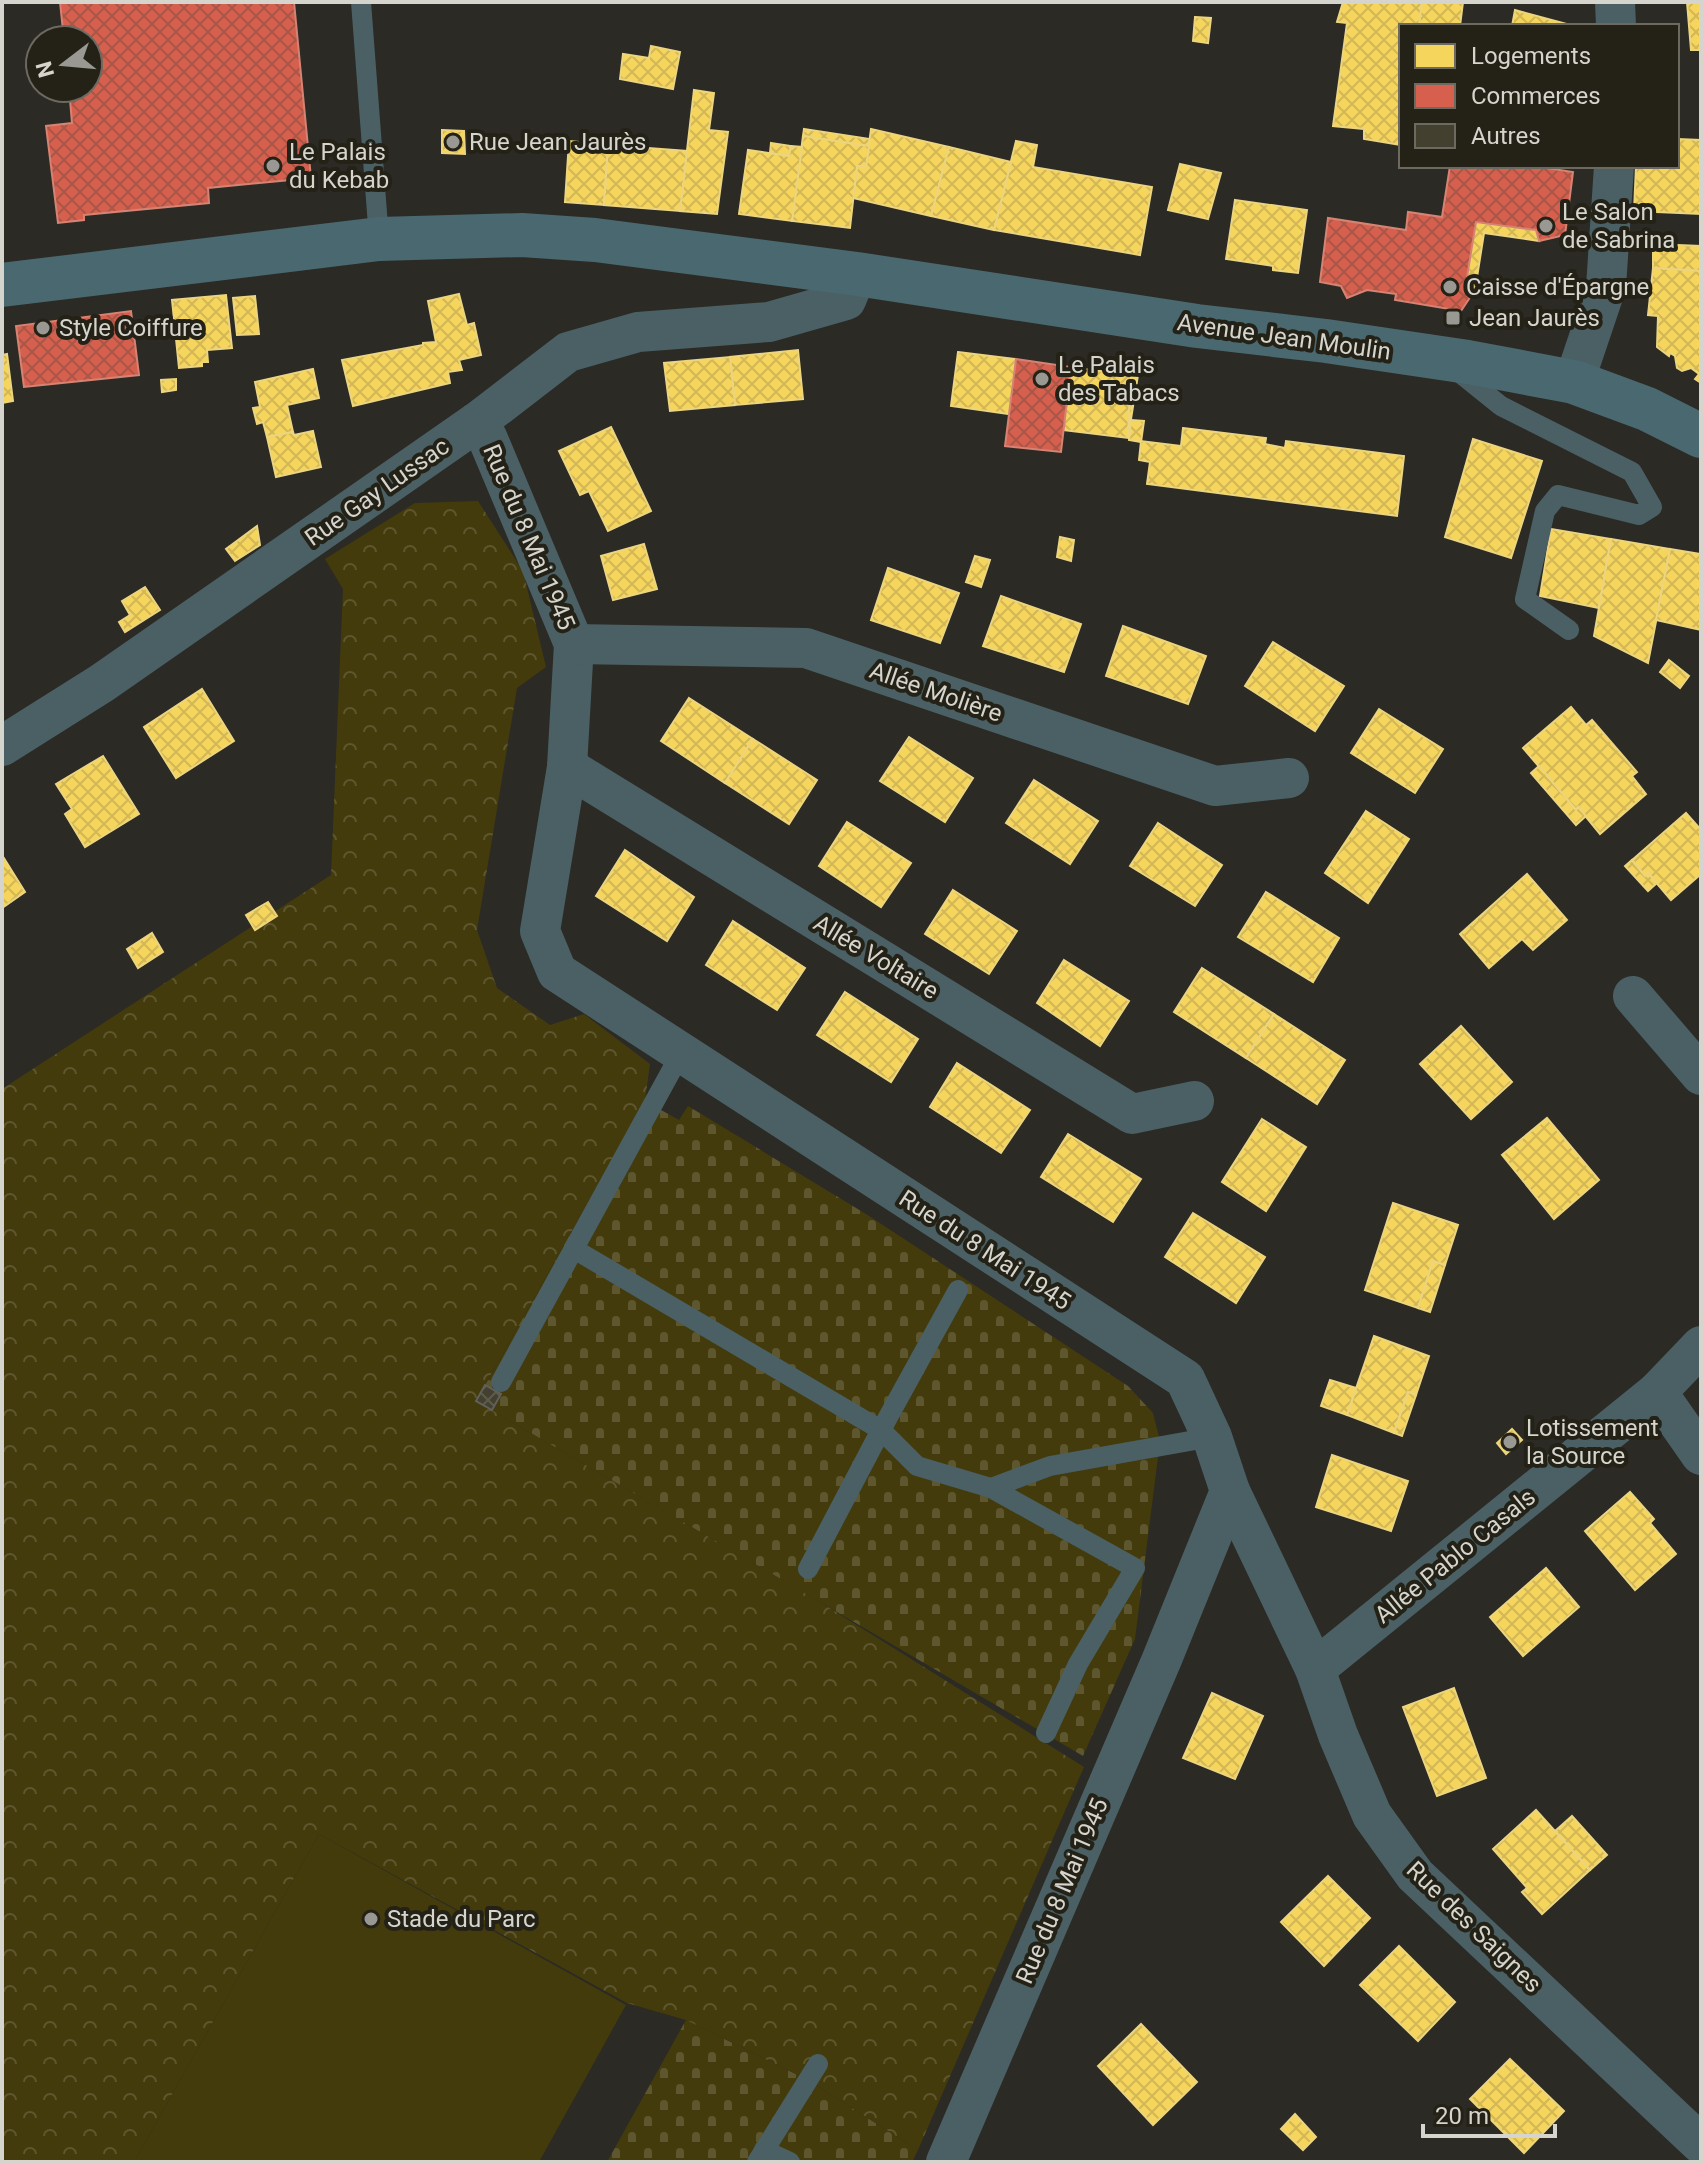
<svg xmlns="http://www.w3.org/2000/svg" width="1703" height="2164" viewBox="0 0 1703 2164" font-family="Roboto,sans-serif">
<defs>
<pattern id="cemetery-stones" width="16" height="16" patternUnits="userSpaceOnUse" patternTransform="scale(2)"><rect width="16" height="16" fill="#433b0c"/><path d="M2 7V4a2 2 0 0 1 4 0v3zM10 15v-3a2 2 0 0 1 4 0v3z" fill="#5d562e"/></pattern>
<pattern id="park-crowns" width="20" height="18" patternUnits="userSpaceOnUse" patternTransform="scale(2)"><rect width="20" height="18" fill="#433b0c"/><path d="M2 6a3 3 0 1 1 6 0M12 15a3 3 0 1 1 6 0" fill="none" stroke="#5d562e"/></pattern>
<pattern id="homes-cross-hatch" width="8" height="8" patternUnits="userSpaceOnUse" patternTransform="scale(2)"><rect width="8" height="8" fill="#f6d55c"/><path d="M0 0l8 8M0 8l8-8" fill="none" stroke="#d2b756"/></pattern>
<pattern id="shops-cross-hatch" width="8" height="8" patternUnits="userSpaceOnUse" patternTransform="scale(2)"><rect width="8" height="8" fill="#d6604d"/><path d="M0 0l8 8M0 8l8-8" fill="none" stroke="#a95648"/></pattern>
<pattern id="building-cross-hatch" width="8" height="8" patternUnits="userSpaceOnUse" patternTransform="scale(2)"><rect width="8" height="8" fill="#43402f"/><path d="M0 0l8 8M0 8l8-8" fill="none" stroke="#5d5b4c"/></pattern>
</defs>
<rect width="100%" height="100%" fill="#2b2a24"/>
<g fill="url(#cemetery-stones)">
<path d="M645,1101L679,1120L688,1106L866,1214L1128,1386L1153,1413L1160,1441L1135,1639L1083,1756L476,1401Z"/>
<path d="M686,2020L808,2080L918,2150L912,2162H607Z"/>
</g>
<path fill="url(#park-crowns)" d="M478,501L523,571L546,667L517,688L477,930L497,988L550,1025L584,1014L650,1064L645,1101L476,1401L815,1599L1084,1767L918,2150L808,2080L686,2020L627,2003L319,1834L134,2162H2V1089L331,875L343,589L325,559L415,503Z"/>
<path fill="#433b0c" d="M319,1834L626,2005L539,2162H134Z"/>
<g fill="url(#homes-cross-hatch)" stroke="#ecd57e" stroke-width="2">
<path d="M1343,2H1422L1419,26H1401V145L1364,139V129L1333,126L1347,23L1337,22Z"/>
<path d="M1422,2H1463L1460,26H1419Z"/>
<path d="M1687,2H1701V50H1691Z"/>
<path d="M1515,10L1574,26H1512Z"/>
<path d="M1195,17L1211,18L1208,43L1193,41Z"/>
<path d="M651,46L680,52L673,89L620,79L623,54L649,58Z"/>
<path d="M694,90L714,93L709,130L728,132L717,214L680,211Z"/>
<path d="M804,129L870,139L869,146L803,136Z"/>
<path d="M871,129L949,147L931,216L853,198L857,166H866Z"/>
<path d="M442,130L464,131L465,154L442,153Z"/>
<path d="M803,136L869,146L866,166H857L850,228L792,221Z"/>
<path d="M1677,139L1701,140V214L1634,211L1636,166H1677Z"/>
<path d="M569,141L608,145L604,205L565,202Z"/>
<path d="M1016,141L1037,145L1033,167L1152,187L1140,255L994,230Z"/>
<path d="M771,143L791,146L789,156L770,153Z"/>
<path d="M608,145L687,151L680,211L604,205Z"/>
<path d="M791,146L802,147L792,221L739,214L748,150L789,156Z"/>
<path d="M949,147L1011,162L994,230L931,216Z"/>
<path d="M1180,164L1221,173L1208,219L1168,210Z"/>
<path d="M1235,200L1307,210L1298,273L1273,270V266L1226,259Z"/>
<path d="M1476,222L1536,230L1539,241L1484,233L1475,290L1466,283Z"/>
<path d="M1653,244L1701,246V271L1653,268Z"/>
<path d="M1653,268L1701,271V383L1695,379L1699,374L1691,368L1682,371L1677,368L1675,356L1670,353L1669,356L1657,347L1658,316L1648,315Z"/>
<path d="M459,294L467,325L474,323L481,355L459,360L462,370L448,372L450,383L353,406L342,360L423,345V343L436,342L428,301Z"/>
<path d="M226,295L232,348L207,350L208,362H202V366L179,368L172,300Z"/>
<path d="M255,296L259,334L237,335L233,298Z"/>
<path d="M798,350L803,399L735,405L730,357Z"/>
<path d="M958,352L1016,359L1009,414L951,406Z"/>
<path d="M7,354L13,401L2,403V355Z"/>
<path d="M730,357L735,405L670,411L664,363Z"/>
<path d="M1071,367L1131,375L1128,438L1062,430Z"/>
<path d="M313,369L319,398L287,405L293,432L267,437L263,422L257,424L253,408L260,407L255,382Z"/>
<path d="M1131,375H1138L1128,438Z"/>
<path d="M176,379V390L162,392L161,380Z"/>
<path d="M1131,420L1144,421L1141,442L1129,440Z"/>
<path d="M611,427L651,511L608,531L589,491L580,495L559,451Z"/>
<path d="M1183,428L1266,438L1265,444L1285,448L1286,441L1404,456L1397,516L1147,484L1150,462L1139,460L1141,441L1181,446Z"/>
<path d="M313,431L321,467L276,477L267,437L293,432L294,435Z"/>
<path d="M1473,439L1542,461L1511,558L1445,537Z"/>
<path d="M257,526L260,545L235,561L226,549Z"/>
<path d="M1551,529L1611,539L1599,608L1540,596Z"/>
<path d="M1060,537L1074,540L1071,561L1057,557Z"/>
<path d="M1611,539L1670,549L1648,663L1594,636Z"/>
<path d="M644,544L657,589L613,600L601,556Z"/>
<path d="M1670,549L1701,554V630L1656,620Z"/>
<path d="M975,556L990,560L981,587L966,582Z"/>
<path d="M888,568L959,593L940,643L871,620Z"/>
<path d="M145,587L160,610L125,632L119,622L130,615L122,601Z"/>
<path d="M1001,596L1081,624L1064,672L983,646Z"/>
<path d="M1123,626L1206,656L1188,704L1106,676Z"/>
<path d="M1273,642L1344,686L1315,731L1245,686Z"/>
<path d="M1669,660L1689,676L1680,688L1660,672Z"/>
<path d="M202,689L234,741L176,778L144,727Z"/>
<path d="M689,698L753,739L725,783L661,741Z"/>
<path d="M1571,707L1586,725L1592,720L1637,772L1632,776L1646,794L1600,834L1578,807L1576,810L1523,748Z"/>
<path d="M1379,709L1443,749L1415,793L1351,753Z"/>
<path d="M909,737L973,778L945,822L880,781Z"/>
<path d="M753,739L817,780L789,824L725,783Z"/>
<path d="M103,756L139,814L85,847L65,814L72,809L56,784Z"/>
<path d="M1539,766L1576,810L1578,807L1586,816L1576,825L1531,773Z"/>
<path d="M1034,780L1098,821L1070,864L1006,823Z"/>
<path d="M1366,811L1409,839L1368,903L1325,873Z"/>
<path d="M1686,813L1701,830V874L1671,900L1648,873L1645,876L1632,860Z"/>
<path d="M847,822L911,863L881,907L819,866Z"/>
<path d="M1158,823L1222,865L1195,906L1130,866Z"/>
<path d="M625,850L694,897L667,941L596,896Z"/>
<path d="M2,855L25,892L2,908Z"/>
<path d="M1632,860L1645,876L1648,873L1657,883L1648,891L1625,866Z"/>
<path d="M1527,874L1567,920L1533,950L1522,939L1489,968L1460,934Z"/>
<path d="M953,890L1017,931L989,974L925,934Z"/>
<path d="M1266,892L1339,938L1313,982L1238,937Z"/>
<path d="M268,902L277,916L255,930L246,915Z"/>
<path d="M733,921L805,968L777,1010L706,965Z"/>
<path d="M152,933L163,952L138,968L127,949Z"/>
<path d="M1064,960L1129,1001L1100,1046L1037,1003Z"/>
<path d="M1202,968L1274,1014L1246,1058L1174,1012Z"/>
<path d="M845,992L918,1039L891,1082L817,1035Z"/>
<path d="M1274,1014L1345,1060L1317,1104L1246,1058Z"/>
<path d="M1461,1026L1512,1082L1471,1119L1420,1064Z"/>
<path d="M957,1063L1030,1110L1001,1153L930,1107Z"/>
<path d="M1547,1118L1599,1180L1554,1219L1502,1155Z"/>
<path d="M1262,1119L1306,1147L1266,1211L1222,1182Z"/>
<path d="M1068,1134L1141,1179L1113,1222L1041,1177Z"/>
<path d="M1393,1203L1458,1225L1445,1265L1433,1261L1418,1308L1365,1290Z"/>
<path d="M1193,1213L1265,1257L1236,1303L1165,1257Z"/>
<path d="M1433,1261L1445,1265L1430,1312L1418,1308Z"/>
<path d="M1374,1336L1429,1356L1416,1395L1408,1392L1394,1433L1347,1415Z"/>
<path d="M1330,1380L1356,1388L1347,1415L1321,1406Z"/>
<path d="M1408,1392L1416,1395L1402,1436L1394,1433Z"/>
<path d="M1512,1429L1522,1440L1506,1454L1497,1443Z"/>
<path d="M1332,1455L1408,1481L1391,1531L1316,1507Z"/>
<path d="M1630,1492L1654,1519L1650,1523L1676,1554L1635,1590L1585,1531Z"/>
<path d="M1546,1568L1579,1607L1523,1656L1490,1617Z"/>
<path d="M1454,1688L1486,1778L1437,1796L1403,1707Z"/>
<path d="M1212,1693L1263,1716L1235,1779L1183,1758Z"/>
<path d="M1536,1810L1590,1870L1542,1914L1522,1892L1527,1888L1493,1849Z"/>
<path d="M1572,1816L1607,1855L1590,1870L1555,1831Z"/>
<path d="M1328,1876L1370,1918L1324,1966L1281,1922Z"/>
<path d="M1399,1946L1455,2002L1418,2041L1360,1985Z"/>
<path d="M1141,2024L1197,2082L1153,2125L1098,2066Z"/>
<path d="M1510,2059L1564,2111L1524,2153L1470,2099Z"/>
<path d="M1295,2114L1316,2137L1303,2150L1281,2129Z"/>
</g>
<g fill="url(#shops-cross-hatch)" stroke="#d68373" stroke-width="2">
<path d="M60,2H294L311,178L208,188L209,203L84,215V220L58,223L46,126L72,123L69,88H88V40H64Z"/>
<path d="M1450,166H1534L1573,172L1565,235L1539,241L1536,230L1476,222L1466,283L1475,290L1461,311L1395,300L1396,294L1367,290L1347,298L1341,286L1320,282L1328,218L1406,230L1408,212L1442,217Z"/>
<path d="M131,311L139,375L24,387L16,326Z"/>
<path d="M1016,359L1071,367L1061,452L1005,446Z"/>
</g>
<path fill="url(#building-cross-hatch)" stroke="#61605c" stroke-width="2" d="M485,1385L501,1394L492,1410L476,1401Z"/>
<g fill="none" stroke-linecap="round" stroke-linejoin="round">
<g stroke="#4a6065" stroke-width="20">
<path d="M361,2L379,239"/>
<path d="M1455,369L1501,406L1632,472L1652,507L1639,515L1558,495L1545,511L1525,599L1569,630"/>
<path d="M574,1249L881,1430L958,1290"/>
<path d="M501,1382L681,1053"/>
<path d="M808,1569L881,1430L917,1466L991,1488"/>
<path d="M1046,1733L1078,1664L1135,1568L991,1488L1050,1466L1212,1437"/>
<path d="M764,2150L790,2162"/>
<path d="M757,2162L818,2064"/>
</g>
<g stroke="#4a6065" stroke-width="40">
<path d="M1615,2L1616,26"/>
<path d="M1574,382L1606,287L1614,166"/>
<path d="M477,422L487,437L574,644L567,767L540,931L557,972L1185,1379L1212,1437L1230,1491L1162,1659L946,2162"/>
<path d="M574,644L806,648L1215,786L1289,778"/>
<path d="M2,746L102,683L477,422L568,352L638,332L769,322L846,300L857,274"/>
<path d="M567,767L1132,1114L1194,1101"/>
<path d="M1633,996L1701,1075"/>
<path d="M1657,1392L1701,1455"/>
<path d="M1230,1491L1315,1669L1338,1735L1372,1815L1415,1875L1701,2144"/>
<path d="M1315,1669L1657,1392L1701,1346"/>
</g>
<path stroke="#4a686f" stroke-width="44" d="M2,285L379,239L522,235L595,240L857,274L1197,326L1326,341L1468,362L1574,382L1647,409L1701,436"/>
</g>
<g fill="#9a9892" stroke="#242217" stroke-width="3">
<circle cx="453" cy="142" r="8"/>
<circle cx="273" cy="166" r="8"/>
<circle cx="1546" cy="226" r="8"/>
<circle cx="1450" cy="287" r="8"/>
<rect x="1445" y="310" width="16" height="16" rx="4"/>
<circle cx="43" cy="328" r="8"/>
<circle cx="1042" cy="379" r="8"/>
<circle cx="1510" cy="1442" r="8"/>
<circle cx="371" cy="1919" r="8"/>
</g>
<g text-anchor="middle" stroke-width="8" stroke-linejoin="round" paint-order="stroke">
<g font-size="24" fill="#d5d4cd" stroke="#242217" text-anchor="start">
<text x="469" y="150">Rue Jean Jaurès</text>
<text x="289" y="160">Le Palais<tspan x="289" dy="28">du Kebab</tspan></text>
<text x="1562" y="220">Le Salon<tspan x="1562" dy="28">de Sabrina</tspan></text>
<text x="1466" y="295">Caisse d'Épargne</text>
<text x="1469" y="326">Jean Jaurès</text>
<text x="59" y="336">Style Coiffure</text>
<text x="1058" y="373">Le Palais<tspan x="1058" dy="28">des Tabacs</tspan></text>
<text x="1526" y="1436">Lotissement<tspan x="1526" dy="28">la Source</tspan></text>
<text x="387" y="1927">Stade du Parc</text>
</g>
<g font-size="24" fill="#d5d4cd" stroke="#242217">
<text transform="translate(1284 337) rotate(8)" y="8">Avenue Jean Moulin</text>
<text transform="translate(377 492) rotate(-35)" y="8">Rue Gay Lussac</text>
<text transform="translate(529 537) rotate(67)" y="8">Rue du 8 Mai 1945</text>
<text transform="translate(936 692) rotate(19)" y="8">Allée Molière</text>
<text transform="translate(876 957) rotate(31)" y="8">Allée Voltaire</text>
<text transform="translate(985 1250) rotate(33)" y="8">Rue du 8 Mai 1945</text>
<text transform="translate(1455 1556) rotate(-39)" y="8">Allée Pablo Casals</text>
<text transform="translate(1062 1891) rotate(-67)" y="8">Rue du 8 Mai 1945</text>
<text transform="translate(1474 1927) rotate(44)" y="8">Rue des Saignes</text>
</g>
</g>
<rect width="1703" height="2164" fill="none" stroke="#d5d4cd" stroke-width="8"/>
<rect x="1399" y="24" width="280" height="144" fill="#242217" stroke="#6b6960" stroke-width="2"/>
<rect x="1415" y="44" width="40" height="24" fill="#f6d55c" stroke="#6b6960" stroke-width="2"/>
<text x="1471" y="64" font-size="24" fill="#d5d4cd">Logements</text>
<rect x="1415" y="84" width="40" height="24" fill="#d6604d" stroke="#6b6960" stroke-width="2"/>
<text x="1471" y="104" font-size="24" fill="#d5d4cd">Commerces</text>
<rect x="1415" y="124" width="40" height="24" fill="#43402f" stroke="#6b6960" stroke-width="2"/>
<text x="1471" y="144" font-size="24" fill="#d5d4cd">Autres</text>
<g transform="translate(64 64) rotate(254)"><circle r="38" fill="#242217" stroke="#6b6960" stroke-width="2"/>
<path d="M0-6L14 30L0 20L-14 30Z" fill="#9a9892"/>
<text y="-12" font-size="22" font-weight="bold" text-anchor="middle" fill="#d5d4cd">N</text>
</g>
<path d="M1423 2124v12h132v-12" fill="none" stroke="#d5d4cd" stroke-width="4"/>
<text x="1435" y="2124" font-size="24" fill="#d5d4cd" stroke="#242217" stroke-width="6" paint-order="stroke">20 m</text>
</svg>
